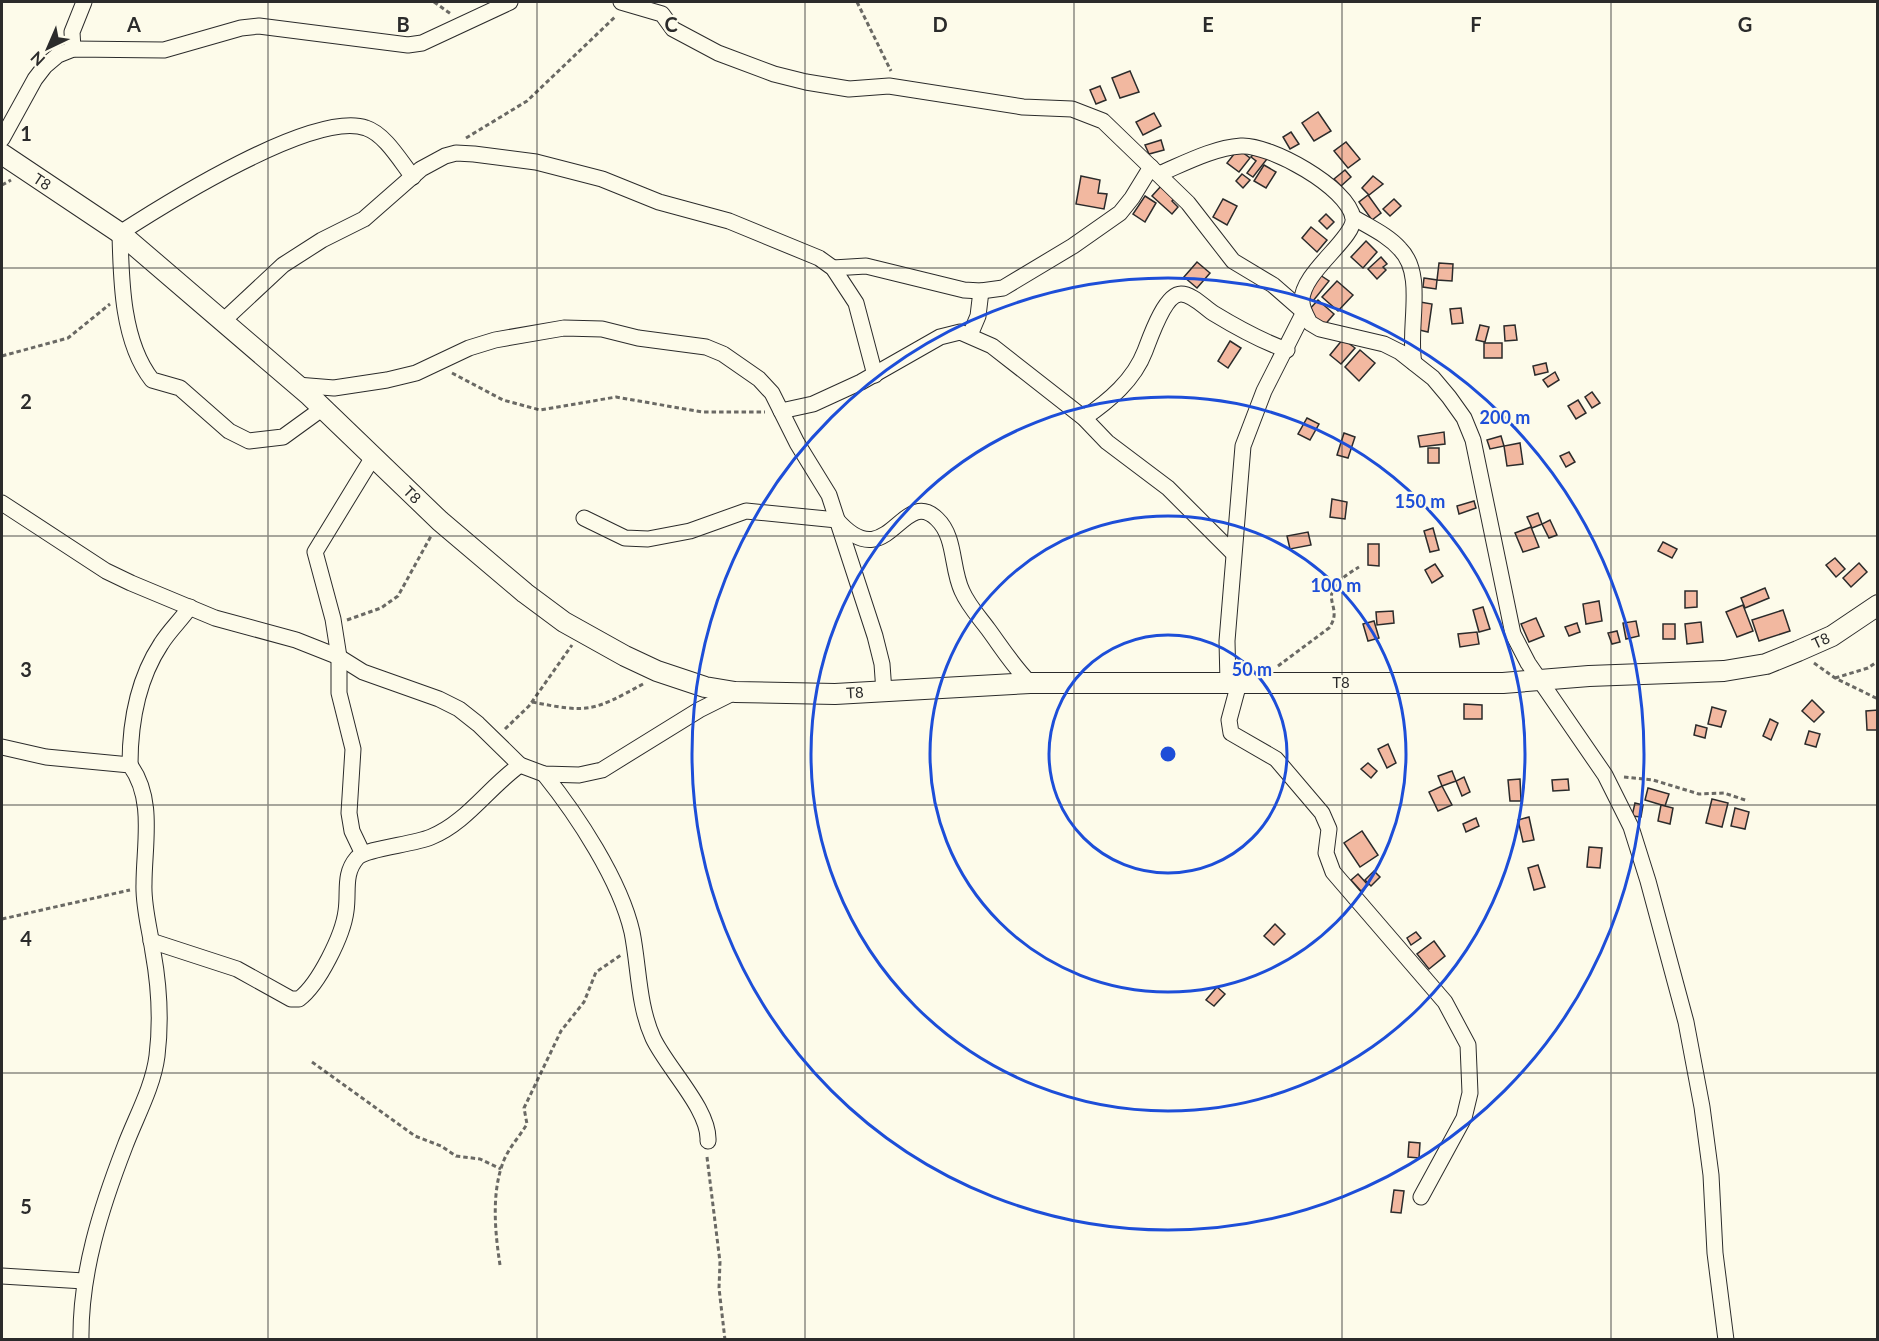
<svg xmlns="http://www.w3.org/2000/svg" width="1879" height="1341" viewBox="0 0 1879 1341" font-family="Lato,sans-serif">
<rect width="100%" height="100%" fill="#fdfbea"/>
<g fill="#f2b8a0" stroke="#2b2b2b" stroke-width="1.5">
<path d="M1130,71L1139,92L1120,98L1112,78Z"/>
<path d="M1100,86L1106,100L1096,104L1090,90Z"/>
<path d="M1318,112L1331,131L1314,141L1302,123Z"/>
<path d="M1154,113L1161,126L1143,135L1136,122Z"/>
<path d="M1291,132L1299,144L1290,149L1283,137Z"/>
<path d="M1161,140L1164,150L1149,154L1145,145Z"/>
<path d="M1346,142L1360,159L1348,168L1334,151Z"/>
<path d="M1238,149L1250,158L1239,172L1227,163Z"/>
<path d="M1256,151L1267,159L1253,177L1247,173L1256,161L1251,157Z"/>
<path d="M1264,165L1276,172L1266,188L1254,181Z"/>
<path d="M1345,170L1351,177L1341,186L1334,179Z"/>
<path d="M1242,174L1250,180L1243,188L1236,181Z"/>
<path d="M1081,176L1100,180L1098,193L1107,194L1104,209L1076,204Z"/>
<path d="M1373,176L1383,184L1369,195L1362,188Z"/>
<path d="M1162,185L1176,197L1172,201L1178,207L1172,214L1152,196Z"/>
<path d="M1368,195L1381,213L1372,220L1359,202Z"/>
<path d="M1145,196L1156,203L1145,222L1133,214Z"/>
<path d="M1223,199L1237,206L1227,225L1213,217Z"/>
<path d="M1394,199L1401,206L1390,216L1383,209Z"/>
<path d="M1326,214L1334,222L1327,229L1319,221Z"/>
<path d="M1311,227L1327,240L1317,252L1302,238Z"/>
<path d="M1366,241L1377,252L1363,268L1351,257Z"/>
<path d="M1381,257L1387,264L1383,267L1386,270L1377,279L1368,269Z"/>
<path d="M1197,262L1210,273L1197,288L1184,277Z"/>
<path d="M1439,263L1453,264L1452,281L1437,280Z"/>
<path d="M1320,275L1329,281L1313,301L1305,295Z"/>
<path d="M1424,278L1437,280L1436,289L1423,287Z"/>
<path d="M1337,281L1353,295L1338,311L1322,297Z"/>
<path d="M1318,300L1334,314L1323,327L1307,312Z"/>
<path d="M1420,302L1432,304L1428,332L1415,329Z"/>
<path d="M1461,308L1463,323L1452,324L1450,309Z"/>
<path d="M1480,325L1489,327L1485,342L1476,340Z"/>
<path d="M1515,325L1517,340L1505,341L1504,326Z"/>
<path d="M1343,339L1355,348L1341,364L1330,355Z"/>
<path d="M1230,341L1241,348L1228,368L1218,361Z"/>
<rect x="1484" y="343" width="18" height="15"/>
<path d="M1360,350L1375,363L1359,381L1345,367Z"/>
<path d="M1546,363L1548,372L1535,375L1533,366Z"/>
<path d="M1555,372L1559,380L1548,387L1543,380Z"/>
<path d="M1592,392L1600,403L1592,408L1585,397Z"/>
<path d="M1578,400L1586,413L1576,419L1568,406Z"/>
<path d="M1307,418L1319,424L1310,440L1298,434Z"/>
<path d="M1444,432L1445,444L1420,447L1418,436Z"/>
<path d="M1344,433L1355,437L1348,458L1337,455Z"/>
<path d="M1501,436L1504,446L1490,449L1487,440Z"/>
<path d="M1520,443L1523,464L1507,466L1504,446Z"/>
<rect x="1428" y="448" width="11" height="15"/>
<path d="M1569,452L1575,462L1566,467L1560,456Z"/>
<path d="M1332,499L1347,502L1345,519L1330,517Z"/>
<path d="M1474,501L1476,508L1459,514L1457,506Z"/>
<path d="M1538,513L1542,524L1532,528L1527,517Z"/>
<path d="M1550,520L1557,535L1549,538L1542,524Z"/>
<path d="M1531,527L1539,547L1523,552L1515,533Z"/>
<path d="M1433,528L1439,550L1430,552L1424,531Z"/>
<path d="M1308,532L1311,545L1290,549L1287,536Z"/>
<path d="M1663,542L1677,549L1672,558L1658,551Z"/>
<path d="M1368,544H1379V566L1368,565Z"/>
<path d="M1835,558L1845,569L1836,577L1826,565Z"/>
<path d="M1859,563L1867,572L1851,587L1843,578Z"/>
<path d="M1435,564L1443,576L1432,583L1425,570Z"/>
<path d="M1765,588L1769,598L1745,608L1741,598Z"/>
<path d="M1685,591H1697V607L1685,608Z"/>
<path d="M1599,601L1602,621L1586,624L1583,604Z"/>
<path d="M1743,605L1753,631L1737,637L1726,612Z"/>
<path d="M1483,607L1490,629L1479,632L1473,610Z"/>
<path d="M1783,610L1790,631L1759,641L1752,620Z"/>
<path d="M1393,611L1394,623L1377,625L1376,612Z"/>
<path d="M1536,618L1544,636L1529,642L1521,624Z"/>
<path d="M1374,621L1379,638L1368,641L1363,624Z"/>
<path d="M1636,621L1639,636L1626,639L1623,623Z"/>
<path d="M1701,622L1703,642L1687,644L1685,624Z"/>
<path d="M1577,623L1580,632L1569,636L1565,627Z"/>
<rect x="1663" y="624" width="12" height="15"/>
<path d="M1617,631L1620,642L1612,644L1608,633Z"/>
<path d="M1477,632L1479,644L1460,647L1458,634Z"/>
<path d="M1812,700L1824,712L1814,722L1802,711Z"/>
<path d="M1464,704L1482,705V719H1464Z"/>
<path d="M1712,707L1726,711L1721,727L1708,724Z"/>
<path d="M1878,710V730H1867L1866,711Z"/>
<path d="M1770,719L1778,723L1771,740L1763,736Z"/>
<path d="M1696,725L1707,728L1705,738L1694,735Z"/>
<path d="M1809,731L1820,734L1816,747L1805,744Z"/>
<path d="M1388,744L1396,763L1387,768L1378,749Z"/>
<path d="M1368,763L1377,771L1371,778L1361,769Z"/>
<path d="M1452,771L1456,781L1442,786L1438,776Z"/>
<path d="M1464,777L1470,792L1462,796L1456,781Z"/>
<path d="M1520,779L1521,801H1510L1508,780Z"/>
<path d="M1568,779L1569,790L1553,791L1552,780Z"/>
<path d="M1442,786L1452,805L1438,811L1429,792Z"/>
<path d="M1648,788L1669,794L1665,806L1645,800Z"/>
<path d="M1712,799L1728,803L1722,827L1706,823Z"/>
<path d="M1635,803L1643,805L1641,817L1632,816Z"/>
<path d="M1661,805L1673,808L1670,824L1658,821Z"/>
<path d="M1735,808L1749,812L1745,829L1731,826Z"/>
<path d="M1529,817L1534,840L1523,842L1518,820Z"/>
<path d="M1476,818L1479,826L1466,832L1463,824Z"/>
<path d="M1362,831L1378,855L1360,867L1344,843Z"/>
<path d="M1589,847L1602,848L1600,868L1587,867Z"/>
<path d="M1538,865L1545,887L1534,890L1528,868Z"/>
<path d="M1374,871L1380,877L1371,886L1365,880Z"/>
<path d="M1358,874L1368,885L1361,891L1351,880Z"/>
<path d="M1275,924L1285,934L1274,945L1264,936Z"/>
<path d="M1416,932L1421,938L1411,945L1407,938Z"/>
<path d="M1434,941L1445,956L1429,969L1417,954Z"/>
<path d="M1217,987L1225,994L1214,1006L1206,1000Z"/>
<path d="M1409,1142L1420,1143L1419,1158L1408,1157Z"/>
<path d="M1394,1190L1404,1191L1401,1213L1391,1212Z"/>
</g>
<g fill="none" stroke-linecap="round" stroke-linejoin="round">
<g stroke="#2b2b2b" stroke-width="17">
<g id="street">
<path d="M621,2L662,14L673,29L718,53L774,74L806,82L849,89L889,86L1023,107L1072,109L1103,121L1188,203L1233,261L1273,285L1304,312"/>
<path d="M73,49L72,32L84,2"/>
<path d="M2,139L35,79L45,66L58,55L73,49L164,50L241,28L259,26L408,45L422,43L510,2"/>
<path d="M1159,174C1185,163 1213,148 1241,146C1269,144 1348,187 1353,218C1356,238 1300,273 1302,302C1302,309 1307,317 1310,323L1320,329L1384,344L1400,352L1433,378L1449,397L1464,418L1473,440L1513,634L1528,663L1605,775L1631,827L1648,881L1686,1022L1702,1107L1711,1175L1715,1253L1726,1340"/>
<path d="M1353,217C1369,227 1388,235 1400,249C1426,275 1407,328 1414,363"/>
<path d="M833,268L866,266L964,290L981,291L1003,288L1073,246L1120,213L1132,198L1151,167"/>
<path d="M223,321L283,265L322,240L364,219L421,169L445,156L456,153L474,154L536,162L602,179L659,202L729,221L819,258L833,268L856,303L875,375"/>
<path d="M970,335L978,316L981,291"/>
<path d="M297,385L334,388L387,380L416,373L469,348L495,340L564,328L602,329L638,338L706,347L723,354L759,379L772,393L797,443L829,495L875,636L882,664L884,692"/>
<path d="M323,408L283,437L249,441L229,431L180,388L152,380C122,342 121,280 120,233C165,204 314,110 366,128C385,134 401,162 413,177"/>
<path d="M781,411L813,404L861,382L940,337L960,332L992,346L1084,418L1107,442L1168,488L1233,553"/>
<path d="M1084,418C1109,401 1134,380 1145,351C1150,338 1165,294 1181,294C1192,294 1204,307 1213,313C1236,327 1261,341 1287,350"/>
<path d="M2,503L106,571L131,583L215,618L296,640L339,657L363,672L439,699L459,709L478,724L520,765L544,774L579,775L602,770L699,710L735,692"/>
<path d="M584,518L625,538L648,539L690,531L746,511L837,520C888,578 902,485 937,519C956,537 951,568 962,591C968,605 979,617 988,629C1002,648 1013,666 1030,683"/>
<path d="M1228,683L1227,641L1243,446L1264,391L1304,312"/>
<path d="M1239,683L1229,720L1231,733L1276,759L1322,813L1329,829L1326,853L1333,872L1445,1002L1468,1045L1470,1093L1464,1118L1421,1197"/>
<path d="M2,747L46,757L130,765C155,799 144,845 144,884C143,906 150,930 153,952C159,985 161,1023 157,1056C153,1087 136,1117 125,1146C101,1208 80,1273 81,1340"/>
<path d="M130,765C130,724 138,679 161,644C169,631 181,620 190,607"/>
<path d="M544,774C577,815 620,880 632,932C639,967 638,1005 653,1038C667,1068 710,1110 708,1141"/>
<path d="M362,852L352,831L349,813L353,749L339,693V657L333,619L315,552L373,457"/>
<path d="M151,941L237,969L291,999H299C319,984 343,935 346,911C349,892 343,874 357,858C366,848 412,845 431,837C466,823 489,787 520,765"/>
<path d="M2,1276L84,1281"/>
</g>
</g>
<g stroke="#2b2b2b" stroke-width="22">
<path id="secondary" d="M2,154L120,233L310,396L440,521L525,593L564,622L625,656L657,671L705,687L735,692L835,694L1030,683H1503L1589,676L1724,671L1766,664L1798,651L1832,636L1878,605"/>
</g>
<g stroke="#6a6964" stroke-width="3" stroke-dasharray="4.5 3" stroke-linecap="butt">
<path d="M434,2L451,14"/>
<path d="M857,2L891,71"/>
<path d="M466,138L527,101L616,16"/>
<path d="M2,185L11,180"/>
<path d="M2,356L68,338L110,304"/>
<path d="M452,373L503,400L540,410L616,397L702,412H765"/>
<path d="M347,620L381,608L398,596L431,536"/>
<path d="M1814,663L1835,678L1878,699"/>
<path d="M1278,666L1329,628C1347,603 1308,597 1359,567"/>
<path d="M1835,678L1868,668L1878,661"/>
<path d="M532,702C588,713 592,712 643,684"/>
<path d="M505,729L529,706L572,645"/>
<path d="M1624,777L1653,780L1699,794L1724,793L1748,801"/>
<path d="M2,919L130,890"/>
<path d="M312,1062L415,1136L441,1146L456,1156L480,1159L501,1169"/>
<path d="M707,1157L720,1262L719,1288L725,1340"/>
<path d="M500,1265C495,1232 491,1192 504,1160C510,1146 520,1136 527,1124L524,1108L561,1031L584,1002L596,972L621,955"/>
</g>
<use href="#street" stroke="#fdfbea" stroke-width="15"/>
<use href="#secondary" stroke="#fdfbea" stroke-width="20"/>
</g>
<path fill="none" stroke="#2b2b2b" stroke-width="1.5" stroke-opacity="0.55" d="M268,2V1340M537,2V1340M805,2V1340M1074,2V1340M1342,2V1340M1611,2V1340M2,268H1878M2,536H1878M2,805H1878M2,1073H1878"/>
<g fill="none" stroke="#1d4ed8" stroke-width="3">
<circle cx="1168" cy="754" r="119"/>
<circle cx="1168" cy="754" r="238"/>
<circle cx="1168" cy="754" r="357"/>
<circle cx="1168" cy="754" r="476"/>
</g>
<g text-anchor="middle" stroke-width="4.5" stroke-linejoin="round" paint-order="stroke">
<g font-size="15" fill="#2b2b2b" stroke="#fdfbea">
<text transform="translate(42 182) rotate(33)" y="5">T8</text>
<text transform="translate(412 495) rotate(44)" y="5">T8</text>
<text transform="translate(1821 641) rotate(-25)" y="5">T8</text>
<text x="1341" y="688">T8</text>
<text transform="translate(855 693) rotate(-3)" y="5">T8</text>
</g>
</g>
<g font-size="20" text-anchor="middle" font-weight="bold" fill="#2b2b2b" stroke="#fdfbea" stroke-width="4.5" stroke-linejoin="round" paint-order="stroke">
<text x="134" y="32">A</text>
<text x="403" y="32">B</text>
<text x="671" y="32">C</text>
<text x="940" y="32">D</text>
<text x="1208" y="32">E</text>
<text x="1476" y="32">F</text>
<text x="1745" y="32">G</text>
<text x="26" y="141">1</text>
<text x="26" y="409">2</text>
<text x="26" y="677">3</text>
<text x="26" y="946">4</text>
<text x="26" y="1214">5</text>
</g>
<circle cx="1168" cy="754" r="9" fill="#1d4ed8" stroke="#fdfbea" stroke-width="3"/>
<g font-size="18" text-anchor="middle" font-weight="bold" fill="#1d4ed8" stroke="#fdfbea" stroke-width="4.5" stroke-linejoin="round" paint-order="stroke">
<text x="1505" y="424">200 m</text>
<text x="1420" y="508">150 m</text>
<text x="1336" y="592">100 m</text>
<text x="1252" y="676">50 m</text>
</g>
<rect width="1879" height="1341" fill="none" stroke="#2b2b2b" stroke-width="6"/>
<g transform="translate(48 48) rotate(224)" stroke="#fdfbea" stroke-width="4.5" paint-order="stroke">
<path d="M0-4.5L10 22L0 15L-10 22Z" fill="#2b2b2b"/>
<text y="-9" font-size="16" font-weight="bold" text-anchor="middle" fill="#2b2b2b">N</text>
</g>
</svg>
